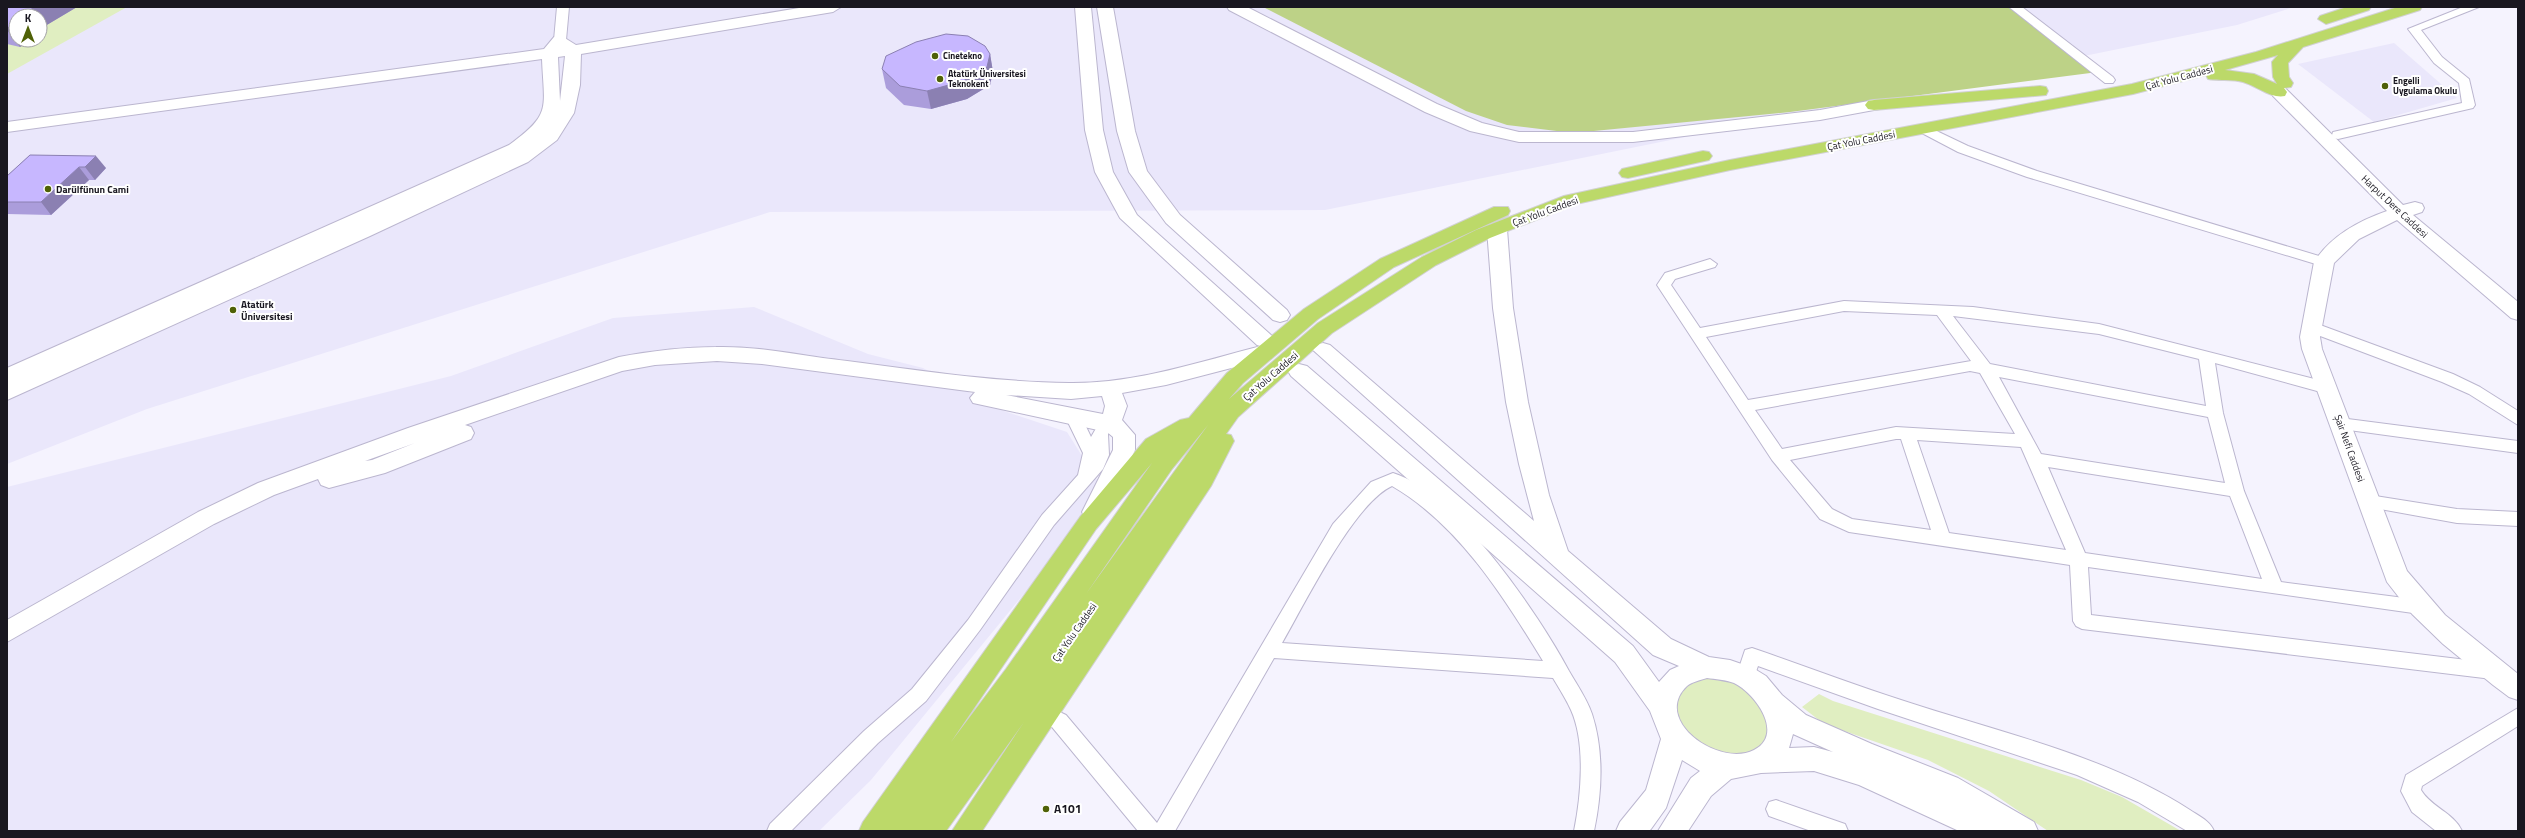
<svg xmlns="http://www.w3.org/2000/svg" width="2525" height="838" viewBox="0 0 2525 838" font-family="'Titillium Web',sans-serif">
<rect width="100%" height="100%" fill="#f5f3fe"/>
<g fill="#eae7fb" fill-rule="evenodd">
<path d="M7,7H2294L2237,25L1325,210L770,212L147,409L7,464ZM16,16H40V40H16Z"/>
<path d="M2394,43L2457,98L2374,122L2298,64Z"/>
<path d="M754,307L868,354L923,368L1004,411L1067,432L1106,494L871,780L819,831H7V487L451,376L613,318Z"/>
</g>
<g fill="#e0eec1" fill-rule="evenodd">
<path d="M7,7H127L7,74ZM16,16H40V40H16Z"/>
<path d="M1729,675L1767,707C1768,714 1771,727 1769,734C1768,740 1761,745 1757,748C1716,773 1648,721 1685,680Z"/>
<path d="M1819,694L1833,701L2081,780L2122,797L2181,831H2048L1989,791L1928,760L1824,724L1802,707Z"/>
</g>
<path fill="#bdd287" d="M1263,7H2012L2098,72L1790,112L1573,133L1507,125L1466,111Z"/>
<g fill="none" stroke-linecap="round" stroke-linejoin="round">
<g stroke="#bbb6cf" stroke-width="2">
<g id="street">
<path d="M557,7H569L566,40L560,44L554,40Z"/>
<path d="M2009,7H2022L2113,77L2115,80L2113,83H2105Z"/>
<path d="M2463,7H2479L2421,30L2442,57L2469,79L2475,105L2473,108L2338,139L2333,138L2332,135L2333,132L2462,103L2459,83L2434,63L2408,29Z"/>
<path d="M1924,125L1968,146L2037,171L2329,259L2331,262L2329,265H2319L2027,177L1958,152L1920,132L1918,129Z"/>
<path d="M1710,259L1717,264L1715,267L1675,279L1671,285L1700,328L1844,301L1973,307L2099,324L2334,384L2336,388L2334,392L2328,394L2215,363L2223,413L2244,491L2281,582L2420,600L2426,602L2429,607L2426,612L2420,614L2088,567L2091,615L2492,663L2499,665L2501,671L2499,677L2492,679L2082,629L2076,626L2073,621L2070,565L1849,532L1820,519L1772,460L1657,285L1665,273ZM1844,311L1937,315L1971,361L1748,400L1706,337ZM1953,316L2099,334L2199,359L2206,406L1990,364ZM1970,371L1980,373L2015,434L1896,427L1782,449L1755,410ZM1999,377L2208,417L2225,483L2041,454ZM1896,439H1901L1931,530L1852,519L1832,509L1790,460ZM1917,440L2021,447L2066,550L1949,533ZM2048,467L2230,496L2262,579L2085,553Z"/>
<path d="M2312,322L2453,374L2480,387L2518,411V425L2469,394L2442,382L2307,331L2305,327Z"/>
<path d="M1073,410L1079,412L1091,437L1101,420H1113L1115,424L1108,434L1109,455L1103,469L1054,525L980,630L926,701L878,743L791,831H767L770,824L864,731L912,689L968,620L1042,515L1078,475L1083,453L1065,416L1067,412Z"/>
<path d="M2340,418L2518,441V453L2334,428L2332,424L2334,420Z"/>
<path d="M1393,473C1456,492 1539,615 1569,671C1577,685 1587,699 1592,714C1604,751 1602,793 1594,831H1574C1581,797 1586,743 1571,710C1566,699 1559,688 1553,678L1274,658L1175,831H1138L1052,727L1040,720L1037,714L1040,708L1047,706L1066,715L1157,823L1333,524L1371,482ZM1392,486C1458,524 1504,597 1543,661L1282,643C1304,605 1354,503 1392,486Z"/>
<path d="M2369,495L2457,509L2518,512V526L2457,523L2369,507L2363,506L2361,501L2363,496Z"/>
<path d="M1752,648C1802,665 1851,684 1901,700C1997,732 2103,754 2190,810C2199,816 2210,821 2214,831H2187L2138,802L2077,775L1878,709L1758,666L1752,683L1745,685L1738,683L1736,677L1745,650Z"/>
<path d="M2518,708V726L2422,786L2421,790C2431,807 2454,813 2462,831H2436L2412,812L2401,791L2406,775Z"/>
<path d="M1776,800L1845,824L1848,831H1811L1769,816L1766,809L1769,802Z"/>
</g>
</g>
<g stroke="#bbb6cf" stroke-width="2">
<g id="secondary">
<path d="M805,7H841L833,12L581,54L580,85L574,113L557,140L528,162L370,236L7,400V368L509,145C552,114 544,109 542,59L7,132V122L544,49L554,37L560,35L576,45ZM565,56L560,101L558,57Z"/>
<path d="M1075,7H1091L1103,130L1113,172L1137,215L1271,335L1274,340L1269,346L1273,347L1276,352L1273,357L1266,359L1166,385L1122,393L1127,406L1122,420L1135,435V450L1102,518L1094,521L1086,518L1082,512L1113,450V437L1107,432L973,403L970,398L975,392L762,364L717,361L655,365L622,371L465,425L471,427L474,433L471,439L385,473L329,488L321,485L318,479L274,495L214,524L7,642V620L198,512L258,483L408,428L619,357C651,351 684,347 716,347C752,346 788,353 823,358C905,368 987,382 1069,383C1134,384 1199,362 1261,346L1257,345L1120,218L1095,172L1085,130ZM1006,395L1071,399L1102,396L1105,406L1103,414ZM415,443L372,460L365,461Z"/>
<path d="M1097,7H1113L1135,131L1147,171L1180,215L1287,310L1290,315L1287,320L1280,322L1273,320L1166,223L1129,172L1117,131Z"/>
<path d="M1227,7H1247L1437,104L1482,123L1519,132H1633L1820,110L1874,100L1880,101L1883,105L1880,109L1874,110L1820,120L1633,142H1519L1470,131L1425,112L1229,10Z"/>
<path d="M2279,87L2285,88L2403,205L2415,202L2422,204L2424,208L2422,212L2413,215L2518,302V320L2511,318L2397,220L2359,239L2334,263L2320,337L2322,349L2407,571L2445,615L2518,674V700L2509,697L2493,685L2443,644L2412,614L2387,582L2302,349L2300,337L2314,262C2331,236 2358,221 2387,211L2273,96L2271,92L2273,88Z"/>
<path d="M1497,223L1504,225L1507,229L1513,308L1528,402L1549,495L1568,551L1671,639L1709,657L1730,660L1753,668L1766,676L1782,695L1806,715L1872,744L1958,778L2034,822L2038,831H1959L1859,785L1814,771L1761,773L1731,779L1711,796L1688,831H1658L1691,778L1700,771L1682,760L1666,808L1651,829L1649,831H1616L1620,822L1646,790L1661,739L1650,711L1615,662L1291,376L1288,371L1291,366L1299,364L1307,366L1633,646L1659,682L1670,670L1679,666L1653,655L1313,350L1316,345L1323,343L1330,345L1534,521L1519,464L1506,402L1493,308L1487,229L1490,225ZM1707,678C1715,679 1726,680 1734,683C1755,693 1785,734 1754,750C1719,768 1651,720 1687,686C1692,682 1701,680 1707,678ZM1793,734L1833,752L1814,747L1789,748Z"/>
</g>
</g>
<g stroke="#d1d1d2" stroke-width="2">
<g id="highway">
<path d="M2347,7H2371L2369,10L2326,24L2318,19L2320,16Z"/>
<path d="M2398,7H2422L2420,10L2303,47L2288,63L2289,77L2293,83L2291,87L2284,88L2287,92L2285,96C2271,99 2257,86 2243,82C2232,79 2220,81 2208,79L2206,75L2133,94L1730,170L1576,204L1490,238L1436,265L1332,333L1238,417L1226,434L1231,435L1234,441L1211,486L982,831H952L1024,722L946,831H859L863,822L1080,517L1146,439L1180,420L1189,418L1227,373L1304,309L1380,259L1494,207H1508L1510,211L1508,215L1394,267L1318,319L1243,383L1229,399L1318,323L1422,257L1476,230L1564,196L1730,160L2132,84L2256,52ZM2278,55L2272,62L2273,77L2277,84L2254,74L2225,70ZM1208,425L1086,594L1172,469ZM1152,463L1006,669L951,742L1096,529Z"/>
<path d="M2040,86L2046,87L2048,91L2046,95L1874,110L1868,109L1865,105L1868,101L1874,100Z"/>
<path d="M1703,151L1709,152L1712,156L1709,160L1628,178L1622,177L1619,173L1622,169Z"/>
</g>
</g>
<use href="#street" fill="#fff" fill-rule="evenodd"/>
<use href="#secondary" fill="#fff" fill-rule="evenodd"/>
<use href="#highway" fill="#bcd969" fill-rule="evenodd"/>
</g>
<g fill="#ab9ddb">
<path d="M7,7H77L40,29V16L20,47L7,44Z"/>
<path d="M990,54L993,72L990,85L967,99L931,109L904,105L886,88L882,69Z"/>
<path d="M30,155L106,168L95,180H89L51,215L7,214V176Z"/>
</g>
<g fill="#8b80b2">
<path d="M35,7H77L40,29V16H19Z"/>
<path d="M16,24V40H32L20,47L7,30V28Z"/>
<path d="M990,54L993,72L990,85L967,99L931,109L927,91Z"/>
<path d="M96,156L106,168L95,180L85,167Z"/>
<path d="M79,167L89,180L51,215L41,202Z"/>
</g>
<g fill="#c7b7ff" stroke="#8b80b2">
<path d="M7,7H35L19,16H16V18L14,19H16V24L7,28Z"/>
<path d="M946,34L968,36L985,46L990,54L987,67L963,81L927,91L900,86L882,69L886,56L916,42Z"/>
<path d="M30,155L96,156L85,167H79L41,202H7V176Z"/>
</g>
<g fill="#4f6107" stroke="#fff" stroke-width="1.5">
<circle cx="935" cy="56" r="4"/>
<circle cx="940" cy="79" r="4"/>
<circle cx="2385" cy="86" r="4"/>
<circle cx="48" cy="189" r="4"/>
<circle cx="233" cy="310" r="4"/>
<circle cx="1046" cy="809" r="4"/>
</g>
<g text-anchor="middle" stroke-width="4" stroke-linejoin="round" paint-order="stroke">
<g font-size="9" font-weight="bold" fill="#191720" stroke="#fff" text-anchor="start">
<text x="943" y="59">Cinetekno</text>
<text x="948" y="77">Atatürk Üniversitesi<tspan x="948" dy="10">Teknokent</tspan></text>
<text x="2393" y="84">Engelli<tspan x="2393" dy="10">Uygulama Okulu</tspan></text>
</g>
<g font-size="10" fill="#191720" stroke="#fff">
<text transform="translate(2179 77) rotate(-15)" y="4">Çat Yolu Caddesi</text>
<text transform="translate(1861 140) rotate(-11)" y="4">Çat Yolu Caddesi</text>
<text transform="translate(2395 206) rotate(43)" y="4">Harput Dere Caddesi</text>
<text transform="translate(1545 211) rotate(-20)" y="4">Çat Yolu Caddesi</text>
<text transform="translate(1270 376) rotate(-41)" y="4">Çat Yolu Caddesi</text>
<text transform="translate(2350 448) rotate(70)" y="4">Şair Nefi Caddesi</text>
<text transform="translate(1074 632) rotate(-55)" y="4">Çat Yolu Caddesi</text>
</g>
<g font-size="10" font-weight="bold" fill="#191720" stroke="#fff" text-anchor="start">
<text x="56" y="193">Darülfünun Cami</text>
<text x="241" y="308">Atatürk<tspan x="241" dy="12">Üniversitesi</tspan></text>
</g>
<g font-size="12" font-weight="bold" fill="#191720" stroke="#fff" text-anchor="start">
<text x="1054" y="813">A101</text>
</g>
</g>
<rect width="2525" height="838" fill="none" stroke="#191720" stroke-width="16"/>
<g transform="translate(28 28)"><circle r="19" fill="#ffffff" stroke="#a3a2a6"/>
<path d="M0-3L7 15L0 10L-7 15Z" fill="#4f6107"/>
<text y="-6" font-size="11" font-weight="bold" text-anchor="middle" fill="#191720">K</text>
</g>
</svg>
